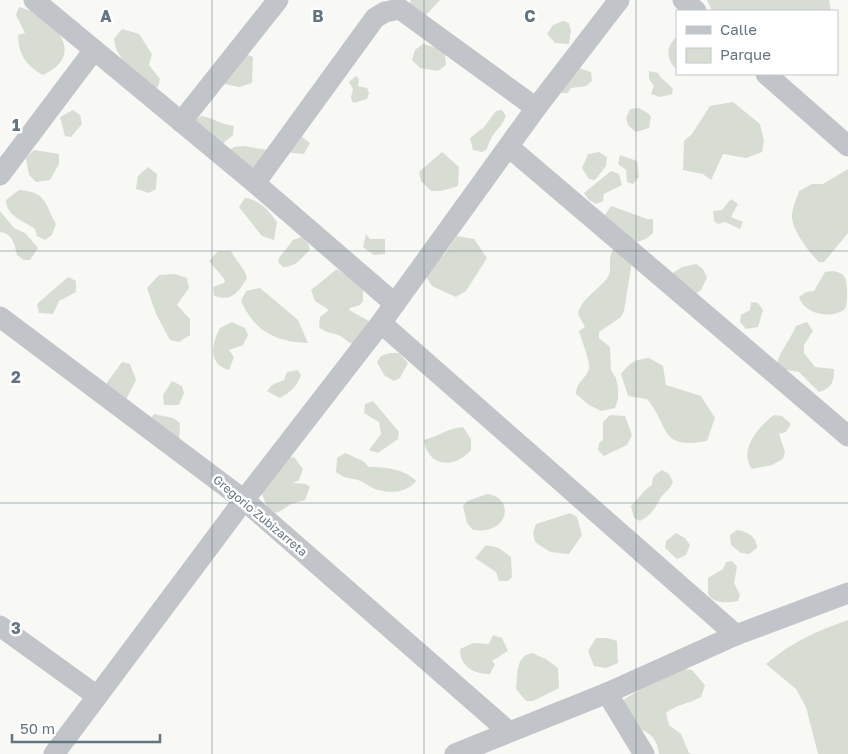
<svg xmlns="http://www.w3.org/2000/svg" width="848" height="754" viewBox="0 0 848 754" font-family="'Golos Text',sans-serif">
<rect width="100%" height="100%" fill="#f8f8f5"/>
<g fill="#d8ddd4">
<path d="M411,0H440L427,14L421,16L409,6Z"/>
<path d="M707,0H829L831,11H712Z"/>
<path d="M19,7C26,9 35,12 42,15C46,18 49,23 53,26C72,47 67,64 43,75C27,67 18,54 18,35L25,33L16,15Z"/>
<path d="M563,21L569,23L571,31L569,44L555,43L547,34L553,25Z"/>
<path d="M122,29L139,34L152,54L149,65L160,79L158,87L150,89C136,76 115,57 114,39Z"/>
<path d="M677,37V70C666,60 665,46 677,37Z"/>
<path d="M423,44L437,48L445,54L446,65L438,71L420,68L412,60L415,50Z"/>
<path d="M243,53L253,57L252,83L239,87L224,84Z"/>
<path d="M576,67L591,72L592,81L586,86L571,88L568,93H561Z"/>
<path d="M649,71L658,73C662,81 668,82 673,89L672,94L660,97L651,94L654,86L649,79Z"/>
<path d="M356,76L359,79L358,86L367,88L369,93L367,99L353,103L351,97L353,89L349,82Z"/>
<path d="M733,102L760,124L764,141L762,152L746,158L723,154L711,180L703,174L683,170L684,141L692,134L710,106Z"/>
<path d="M639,108L649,114L651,117L649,128L636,132L628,125L626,118L630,109Z"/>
<path d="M73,110L80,115L82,124L71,137L65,136L60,117Z"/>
<path d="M502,110L506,116C499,132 492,131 487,149L482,152L473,150L470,138L484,127L496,111Z"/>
<path d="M201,116C213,117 218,124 234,126L233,135L220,146L195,120Z"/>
<path d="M301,136L310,143L304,154L292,153L284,148Z"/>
<path d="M244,146L268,150L253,181L227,152L234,147Z"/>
<path d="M34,150L59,154V164L50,180L36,182L29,175L26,158Z"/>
<path d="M442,152L459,167L458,186L441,191H431L421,181L419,172Z"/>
<path d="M599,152L607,157L606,166L595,180L589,179L582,168L588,154Z"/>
<path d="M620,155L637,161L639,177L633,184L627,182L626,170L618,164Z"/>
<path d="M148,167L157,174L156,189L149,193L136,189L138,176Z"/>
<path d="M848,169V233L824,262H819C809,252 794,233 792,218C791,210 797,198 799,191L812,184H823Z"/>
<path d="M611,171L619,174L622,185L604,194L603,201L596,204L589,200L584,193Z"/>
<path d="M19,190C47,192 44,203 56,224L52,235L45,240L37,236L35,229C24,221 6,216 6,200Z"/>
<path d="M245,198C260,200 268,210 277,222L274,240L262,236L239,207Z"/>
<path d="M731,199L738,204L731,217L743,222L740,229L725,222L718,224L714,221L713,211L722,210Z"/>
<path d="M611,206L647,219H653V233L646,239L634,243L605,222V215Z"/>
<path d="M0,211L14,228L25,233L38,248L30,260H24L17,255C15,245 12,233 0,232Z"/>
<path d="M366,234L370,239H385V254L374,255L363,247Z"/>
<path d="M457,236L474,239L487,258L466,291L456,297L432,286L423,272L444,255Z"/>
<path d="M301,237L308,243L310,249C302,258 296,267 283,267L278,262L279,258L293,240Z"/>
<path d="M615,247L632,262L624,311L621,317L599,332V338L610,347L611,370L616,378L618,388V399L615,408L601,411L589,405L576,394C576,382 585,380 589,369C591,363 581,339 579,331L585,327L578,314C581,298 599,290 608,277C613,268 606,258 615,247Z"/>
<path d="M218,251H231C236,261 244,267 247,278C238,292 233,302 214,296L213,287L224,283L225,280L209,261Z"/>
<path d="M696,264L703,269L707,278L701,290L691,297L671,274L682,267Z"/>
<path d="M337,269L363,287V301L360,305L350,308L349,310L369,321L355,344C346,343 345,337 338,335C329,332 326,333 319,327L320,317L329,310L315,301L311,290Z"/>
<path d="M833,271C837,272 842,273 844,276C848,281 848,305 845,309C831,320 804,314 799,297L806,292L814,291L825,272Z"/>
<path d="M175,274L187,278L189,288L177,305L190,319V335L179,342L170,340L156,314L147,288L159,275Z"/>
<path d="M68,277L76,281V292L59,301L53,314L39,313L37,304Z"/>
<path d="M260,288L298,320L308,343C276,342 255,332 241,301L246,291Z"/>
<path d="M751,302L758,303L763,310L758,327L746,329L740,322L741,315L750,310Z"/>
<path d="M232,322L245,328L248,335L243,345L229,350L234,357L229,370C207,364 212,343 220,328Z"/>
<path d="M807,322L813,331L804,345V353L815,367L834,369C834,382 832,388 819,392L799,372L786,370L777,364C779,352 791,339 796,326Z"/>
<path d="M390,353H399L408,363L400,378L394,381L384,375L377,362L381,356Z"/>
<path d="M649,358L663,366L666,385L701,396L715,418L707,441C658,450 670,426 647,399L628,396L621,374C629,363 636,359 649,358Z"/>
<path d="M122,362L130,364L136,380L126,400L106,384Z"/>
<path d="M298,370L301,375C297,386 291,392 280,398L267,391L272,385L284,380L287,372Z"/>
<path d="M172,381L182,386L184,393L179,405H164L163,395Z"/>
<path d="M373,401L399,432L398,439L378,453L369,450L381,434L379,422L364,413L365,404Z"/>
<path d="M154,414L173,418L180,423L179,441L151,418Z"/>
<path d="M610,415L625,416L632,435L627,445L604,456L598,450L599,443L603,440V422Z"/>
<path d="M774,415L782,416L791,424L786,432L779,434L785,452L783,459L772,465L752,469C738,450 759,426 774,415Z"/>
<path d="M463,427L471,439V450C455,469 428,468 424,440C439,436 448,428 463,427Z"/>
<path d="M345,453L363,461L369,467C385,467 405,469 416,481C407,493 389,494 375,489C369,487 365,482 358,480C346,477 348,480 336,472L337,458Z"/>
<path d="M294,457L303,469L299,480L293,483L306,484L310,487L305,500L291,504L279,512L273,513L268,510L260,489L285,459Z"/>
<path d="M662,470L669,474L673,482C669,491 666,491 661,497C655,508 652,515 640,521L634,518L631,506C640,498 641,492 652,485C652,476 655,475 662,470Z"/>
<path d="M487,494C515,497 510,535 473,530L467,523L463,506L467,501Z"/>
<path d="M570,513L577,517L582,535L569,554L550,552L535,542L533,533L536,524Z"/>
<path d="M737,530C747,531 757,537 757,548L749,554L741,553L731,545L730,535Z"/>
<path d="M676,533L685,538L690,545L686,555L677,559L665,548L666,541Z"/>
<path d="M486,545L499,548L511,557L512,577L508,581H499L496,572L475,558Z"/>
<path d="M732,561L737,567L734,583L740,595L738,601C727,603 714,604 708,594V578L723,569L726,562Z"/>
<path d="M848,620V754H818L806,707L796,689L766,664C794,641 814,632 848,620Z"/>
<path d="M493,635L502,638L508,651L492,661L495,664L490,674C474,674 460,667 460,649L473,643L489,644Z"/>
<path d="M596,638H607L617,641L618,663L606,668L594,666L588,651Z"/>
<path d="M532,653L546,659L558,668L559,688L533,701H526L516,689C518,673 515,657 532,653Z"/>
<path d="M680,668L692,670L705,685L701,697C689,704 677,704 666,713L669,725L681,734L689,753L692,754H659C657,734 646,732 629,723L623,700L667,673Z"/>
</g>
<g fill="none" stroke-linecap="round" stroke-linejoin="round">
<g stroke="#c1c5c9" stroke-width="21">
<path d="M34,0L255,183L395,304"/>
<path d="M683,0L696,11"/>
<path d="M766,74L848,146"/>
<path d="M181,122L278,0"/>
<path d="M510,148L848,436"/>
<path d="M0,175L94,50"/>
<path d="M255,183L375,18L385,12L400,9L536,108"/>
<path d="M0,317L244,500L508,731"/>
<path d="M381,323L736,635"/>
<path d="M0,626L97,696"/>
<path d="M607,693L644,754"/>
<path d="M54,754L244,500L381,323L536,108L619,0"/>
<path d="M455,754L607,693L736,635L848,593"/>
</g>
</g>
<path fill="none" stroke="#637580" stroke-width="1" stroke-opacity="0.55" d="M212,0V754M424,0V754M636,0V754M0,251H848M0,503H848"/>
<g text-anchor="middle" stroke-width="5" stroke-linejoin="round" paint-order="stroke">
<g font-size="12" fill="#637580" stroke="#fff">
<text transform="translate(260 516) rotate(40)" y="4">Gregorio Zubizarreta</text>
</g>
</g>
<g font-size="16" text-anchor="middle" font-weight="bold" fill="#637580" stroke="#fff" stroke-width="5" stroke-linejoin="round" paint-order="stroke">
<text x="106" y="22">A</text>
<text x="318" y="22">B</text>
<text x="530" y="22">C</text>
<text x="16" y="131">1</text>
<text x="16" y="383">2</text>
<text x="16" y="634">3</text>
</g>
<rect x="676" y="10" width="162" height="65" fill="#ffffff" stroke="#c1c8cc"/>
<rect x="686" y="26" width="25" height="8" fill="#c1c5c9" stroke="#c1c8cc"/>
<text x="720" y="35" font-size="15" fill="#637580">Calle</text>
<rect x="686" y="48" width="25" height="15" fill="#d8ddd4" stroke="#c1c8cc"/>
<text x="720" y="60" font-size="15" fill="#637580">Parque</text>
<path d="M12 734v8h148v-8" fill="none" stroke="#637580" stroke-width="2.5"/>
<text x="20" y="734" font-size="15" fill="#637580" stroke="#ffffff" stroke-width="4" paint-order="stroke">50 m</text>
</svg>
